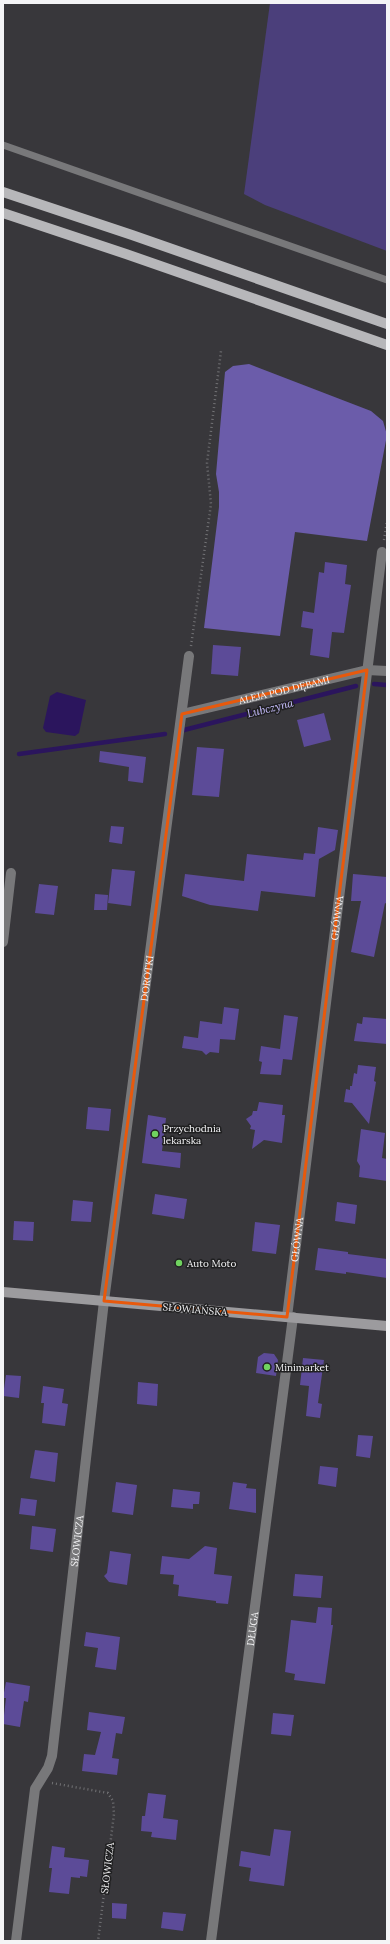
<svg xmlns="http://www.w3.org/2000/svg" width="390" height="1944" viewBox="0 0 390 1944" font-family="Lora,serif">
<rect width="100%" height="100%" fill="#38373b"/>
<path fill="#4b3f7b" d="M270,3H387V251L265,205L244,194Z"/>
<path fill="#6b5caa" d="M249,364L371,411L383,421L387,435L367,541L295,532L280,636L204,628L219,507V492L216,474L225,372L233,366Z"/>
<path fill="#2b155d" d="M57,692L86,700L79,733L75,736L46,732L43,728L50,696Z"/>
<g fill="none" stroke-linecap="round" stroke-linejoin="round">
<g stroke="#2b155d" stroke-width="4.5">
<path d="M374,684L387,685"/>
<path d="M184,730L356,686"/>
<path d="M19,754L165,734"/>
</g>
</g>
<g fill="#5c4b98">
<path d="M325,562L347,565L345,584L351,585L344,633L332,632L329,658L310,655L313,629L301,627L303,611L314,613L319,572L324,573Z"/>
<path d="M213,645L241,647L238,676L211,674Z"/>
<path d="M324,713L331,740L304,747L297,720Z"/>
<path d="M197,747L224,749L219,797L192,795Z"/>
<path d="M100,751L146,757L143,783L128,781L129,767L99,762Z"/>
<path d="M111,826L124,827L122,844L109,842Z"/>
<path d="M318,827L338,830L335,850L319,859L315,897L261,891L258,911L210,905L182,896L185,874L244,881L247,854L303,860L304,853L315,854Z"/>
<path d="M112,869L135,871L131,906L108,903Z"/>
<path d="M353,874L387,877V904L385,903L374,957L351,952L361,901H351Z"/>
<path d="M39,884L58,886L54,915L35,913Z"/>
<path d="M95,894L108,895L107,910H94Z"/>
<path d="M224,1007L239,1009L235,1040L220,1039L219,1053L210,1052L206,1055L202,1051L182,1048L184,1036L198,1038L200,1021L222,1024Z"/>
<path d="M284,1015L298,1017L292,1060L283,1059L281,1075L260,1074L262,1062L259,1061L261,1046L280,1049Z"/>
<path d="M363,1017L387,1019V1044L354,1041L357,1023L362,1024Z"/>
<path d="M358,1065L376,1067L374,1081L376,1082L369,1124L352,1103L344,1102L346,1089L350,1090V1086H352L354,1073L357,1074Z"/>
<path d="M259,1102L283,1105L282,1115H285L282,1143L264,1140L252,1149L255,1130L250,1129L251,1126L246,1119L252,1115L253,1111H257Z"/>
<path d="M88,1107L111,1109L109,1131L86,1129Z"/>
<path d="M148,1115L166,1118L162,1151L181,1153L180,1168L142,1163Z"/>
<path d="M361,1129L385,1133L382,1158L387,1159V1181L359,1177L360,1166L357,1161Z"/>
<path d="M155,1194L187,1199L184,1219L152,1214Z"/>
<path d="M73,1200L93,1202L91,1222L71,1221Z"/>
<path d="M337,1202L357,1205L355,1224L335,1221Z"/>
<path d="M14,1221L34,1222L33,1241L13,1240Z"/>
<path d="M255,1222L280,1225L276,1254L252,1251Z"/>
<path d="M318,1248L348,1252V1254L387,1259V1278L346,1272V1274L315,1270Z"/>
<path d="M264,1353L274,1354L278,1360L276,1376L256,1373L258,1357Z"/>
<path d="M303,1358L324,1360L318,1403L322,1404L320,1418L306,1416L309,1386L300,1385Z"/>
<path d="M6,1375L21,1376L19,1398L3,1396Z"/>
<path d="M138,1382L158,1384L157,1406L137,1404Z"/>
<path d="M43,1386L64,1389L62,1403L68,1404L65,1426L42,1423L44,1403H41Z"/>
<path d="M358,1435L373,1436L370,1458L356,1456Z"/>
<path d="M35,1450L58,1453L55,1482L30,1478Z"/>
<path d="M320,1466L338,1468L336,1487L318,1484Z"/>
<path d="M116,1482L137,1485L133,1515L112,1512Z"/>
<path d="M233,1482L247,1484L246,1488L256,1489V1513L229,1509Z"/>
<path d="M173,1489L200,1492L199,1504H193V1509L171,1507Z"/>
<path d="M21,1498L37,1500L35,1516L19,1514Z"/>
<path d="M32,1526L56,1529L53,1552L30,1549Z"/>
<path d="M205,1546L217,1548L214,1574L232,1576L228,1604L216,1603V1601L178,1596L179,1585L173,1584L174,1575L160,1574L162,1556L189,1559Z"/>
<path d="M110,1551L131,1554L127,1585L109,1582L104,1576L107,1573Z"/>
<path d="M295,1574L323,1576L321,1598L293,1596Z"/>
<path d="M318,1607L332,1608L331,1625H333L325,1684L294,1680L295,1674L285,1672L291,1620L316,1623Z"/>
<path d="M86,1632L120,1637L116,1670L95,1667L98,1648L84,1646Z"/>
<path d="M6,1682L30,1686L28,1702L24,1701L20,1727L3,1724L6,1698H3Z"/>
<path d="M89,1712L125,1717L122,1734L116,1733L112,1758L119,1759L117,1775L82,1771L84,1754L95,1755L101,1732L87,1730Z"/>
<path d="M273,1713L294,1715L291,1736L271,1734Z"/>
<path d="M148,1793L166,1795L163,1818L178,1820L176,1840L151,1837L152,1832L141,1831L142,1816H145Z"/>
<path d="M274,1829L291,1831L284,1886L249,1881L251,1868L239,1866L241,1851L270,1856Z"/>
<path d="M52,1846L65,1848L64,1857L89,1860L87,1877L80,1876V1878L71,1877L69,1894L49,1892L52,1868H49Z"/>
<path d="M112,1903L127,1904L126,1919L112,1918Z"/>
<path d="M163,1912L186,1914L183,1931L161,1928Z"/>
</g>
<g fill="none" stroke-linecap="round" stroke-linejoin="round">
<g stroke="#727275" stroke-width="2.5" stroke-dasharray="1 3" stroke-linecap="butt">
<path d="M384,540L387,521"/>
<path d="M191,646L211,504L207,463L221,351"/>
<path d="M52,1783L108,1793L113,1801L114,1814L98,1941"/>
</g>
<path stroke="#78787a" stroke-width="7" d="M3,145L387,280"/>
<g stroke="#78787a" stroke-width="10">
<path id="s1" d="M182,714L367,670L387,671"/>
<path d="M3,942L11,873"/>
<path id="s2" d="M287,1317L382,552"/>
<path id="s3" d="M16,1941L35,1789L48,1768L52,1756L104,1301L189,656"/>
<path id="s4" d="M211,1941L293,1317"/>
</g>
<path stroke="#9c9b9e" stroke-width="10" d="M3,1292L387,1326"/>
<g stroke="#b7b7ba" stroke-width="10">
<path d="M3,192L132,235L387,324"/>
<path d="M3,213L126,254L387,345"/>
</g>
</g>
<path fill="none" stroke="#e8590c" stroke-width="3" stroke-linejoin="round" d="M367,670L287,1317L104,1301L182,714Z"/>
<g fill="#70d35f" stroke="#1f1f20" stroke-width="1.5">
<circle cx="155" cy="1134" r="4"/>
<circle cx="179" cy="1263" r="4"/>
<circle cx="267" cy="1367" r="4"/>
</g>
<g text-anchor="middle" stroke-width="3" stroke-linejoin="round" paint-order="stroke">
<g font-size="10" fill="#f4f4f6" stroke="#1f1f20">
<text dy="4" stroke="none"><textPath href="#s1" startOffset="105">ALEJA POD DĘBAMI</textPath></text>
<text dy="4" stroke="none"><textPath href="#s2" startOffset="402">GŁÓWNA</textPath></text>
<text dy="4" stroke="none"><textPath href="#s3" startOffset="974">DOROTKI</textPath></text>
<text dy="4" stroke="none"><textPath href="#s2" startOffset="78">GŁÓWNA</textPath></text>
<text transform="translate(195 1309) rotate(5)" y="4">SŁOWIAŃSKA</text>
<text dy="4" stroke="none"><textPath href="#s3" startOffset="407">SŁOWICZA</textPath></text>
<text dy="4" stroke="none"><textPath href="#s4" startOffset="315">DŁUGA</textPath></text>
<text transform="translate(107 1868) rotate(-83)" y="4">SŁOWICZA</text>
</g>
<g font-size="10" fill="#f4f4f6" stroke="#1f1f20" text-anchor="start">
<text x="163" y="1132">Przychodnia<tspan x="163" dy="12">lekarska</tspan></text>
<text x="187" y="1267">Auto Moto</text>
<text x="275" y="1371">Minimarket</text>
</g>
<g font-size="11" font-style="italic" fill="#c7befe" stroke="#1f1f20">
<text transform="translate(270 708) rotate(-14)" y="4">Lubczyna</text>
</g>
</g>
<rect width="390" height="1944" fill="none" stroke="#f4f4f6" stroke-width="8"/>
</svg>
